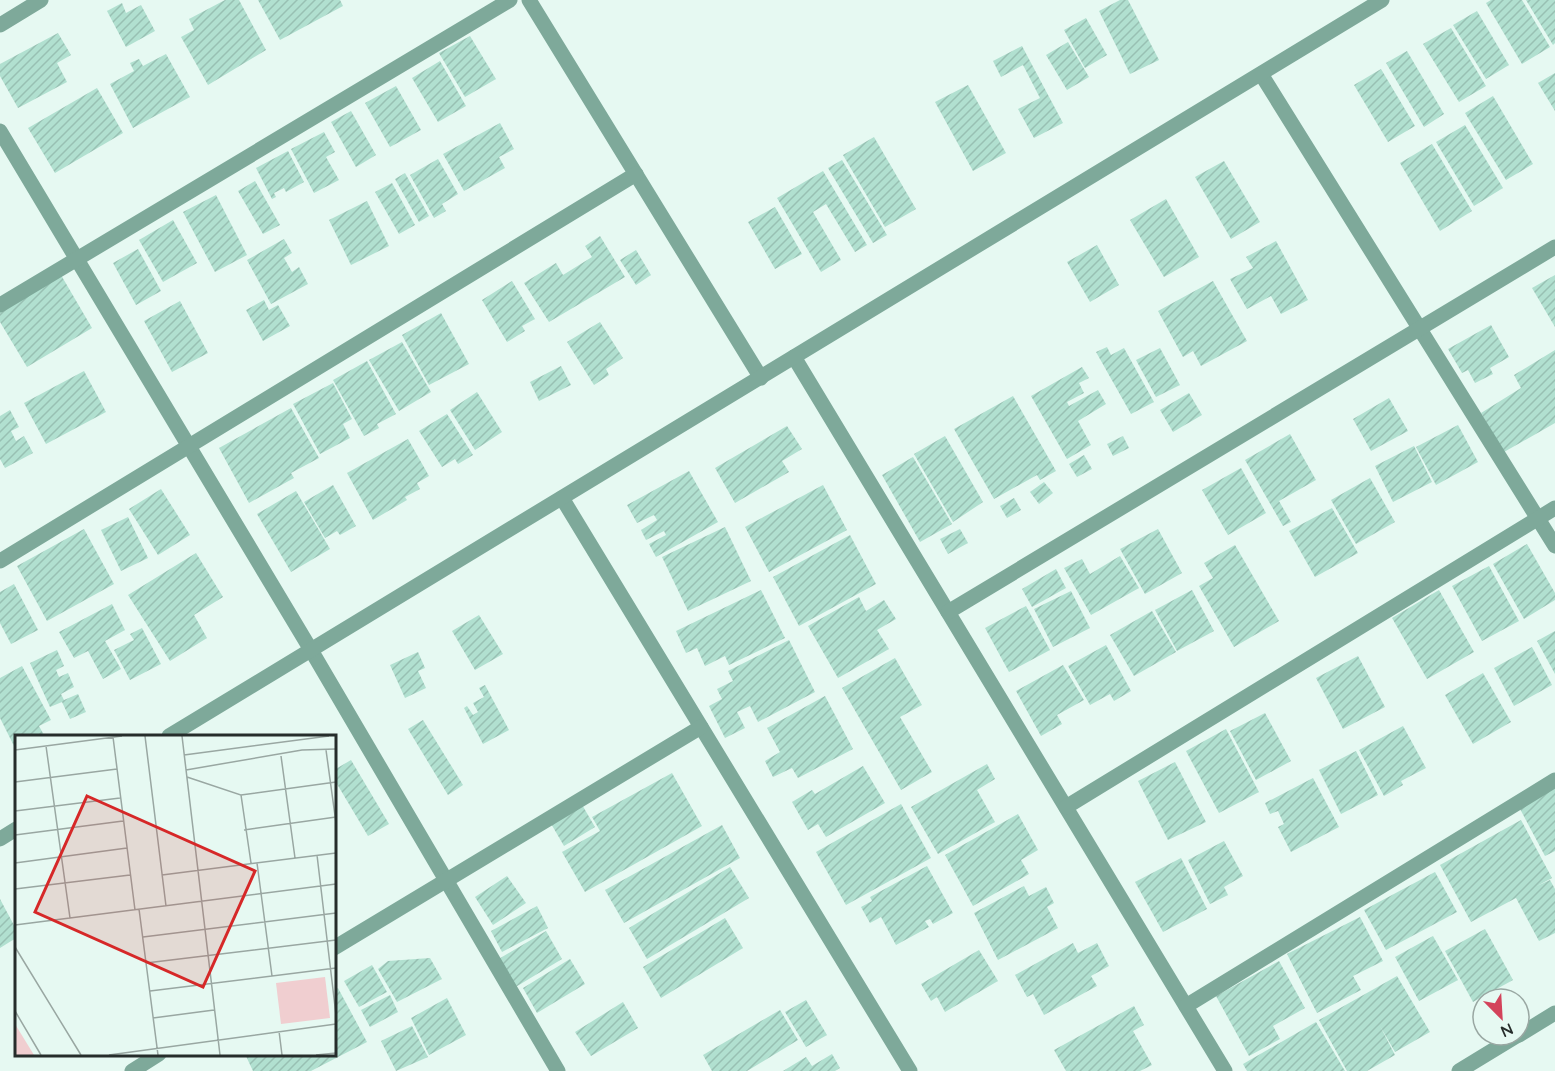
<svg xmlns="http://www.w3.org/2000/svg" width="1555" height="1071" viewBox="0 0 1555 1071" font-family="Quicksand,sans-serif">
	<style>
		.building { fill: url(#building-hatch) }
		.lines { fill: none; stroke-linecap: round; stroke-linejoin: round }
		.minor { stroke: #7ea99a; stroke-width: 15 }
		.inset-road { fill: none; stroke: #99a7a2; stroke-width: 1.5 }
		.view { fill: #d62828; fill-opacity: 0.15; stroke: #d62828; stroke-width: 3 }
		.inset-edge { fill: none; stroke: #262d2b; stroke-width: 3 }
	</style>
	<defs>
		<pattern id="building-hatch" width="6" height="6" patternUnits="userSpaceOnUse" patternTransform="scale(1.5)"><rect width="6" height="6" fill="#b1e0d0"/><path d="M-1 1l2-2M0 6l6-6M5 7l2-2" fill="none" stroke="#98c0b3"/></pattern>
	</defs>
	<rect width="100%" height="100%" fill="#e6f9f2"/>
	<g class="building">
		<path d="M225,0h14l27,50 -58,35 -27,-48 13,-7 -5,-11z"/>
		<path d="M258,0h82l3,6 -63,34z"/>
		<path d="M1120,0h8l31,60 -29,14 -31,-63z"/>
		<path d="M1491,0h31l28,47 -28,17 -36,-61z"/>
		<path d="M1526,0h29v43l-2,2z"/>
		<path d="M122,3l4,10 15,-8 14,26 -29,16 -19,-36z"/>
		<path d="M1477,11l32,54 -23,14 -33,-54z"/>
		<path d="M1086,18l21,37 -22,13 -21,-38z"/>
		<path d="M1451,28l35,58 -27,16 -36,-58z"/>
		<path d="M58,33l13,22 -14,8 10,19 -49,26 -18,-32v-12z"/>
		<path d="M470,36l26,43 -31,18 -26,-44z"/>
		<path d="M1068,42l21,35 -22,13 -21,-35z"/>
		<path d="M1022,46l41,77 -29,15 -16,-29 22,-11 -17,-33 -22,12 -8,-16z"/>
		<path d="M1407,51l37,63 -20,13 -38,-64z"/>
		<path d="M166,54l24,43 -57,31 -23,-44 24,-13 -4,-8 9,-4 4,7z"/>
		<path d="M440,61l26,45 -28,16 -26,-44z"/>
		<path d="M1381,69l34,57 -27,16 -34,-57z"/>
		<path d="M1555,73v38l-17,-28z"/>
		<path d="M968,85l38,68 -33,18 -38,-69z"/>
		<path d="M396,86l25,44 -31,17 -25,-44z"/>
		<path d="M97,88l26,45 -68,40 -27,-45z"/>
		<path d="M1493,96l40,68 -27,16 -41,-67z"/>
		<path d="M351,111l25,44 -20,12 -25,-45z"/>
		<path d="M500,123l14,26 -15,8 6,11 -41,23 -21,-37z"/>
		<path d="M1465,125l38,63 -29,18 -38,-64z"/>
		<path d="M324,132l11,20 -9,5 13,23 -25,13 -23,-44z"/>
		<path d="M874,137l42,72 -31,18 -42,-72z"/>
		<path d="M1432,144l40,67 -32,20 -40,-68z"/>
		<path d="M288,151l16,31 -18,10 -2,-4 -10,5 2,4 -4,2 -16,-31z"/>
		<path d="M438,159l20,35 -16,10 4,7 -12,7 -24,-43z"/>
		<path d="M842,160l45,75 -14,8 -45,-75z"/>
		<path d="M1224,161l36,61 -29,17 -36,-62z"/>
		<path d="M823,171l44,74 -12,7 -29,-48 -13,8 28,48 -20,12 -44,-74z"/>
		<path d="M405,173l24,43 -10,6 -24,-43z"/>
		<path d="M255,181l25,44 -17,9 -25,-43z"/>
		<path d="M392,183l23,42 -16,9 -24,-42z"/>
		<path d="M216,195l31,60 -32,17 -32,-60z"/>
		<path d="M1166,199l33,58 -35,20 -34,-57z"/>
		<path d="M367,201l22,45 -38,19 -22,-45z"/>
		<path d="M775,207l27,47 -27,15 -27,-47z"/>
		<path d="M173,220l24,43 -34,19 -24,-42z"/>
		<path d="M600,236l25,41 -76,45 -25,-39 32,-20 7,12 29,-18 -7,-11z"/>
		<path d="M284,239l8,14 -8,5 8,14 7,-5 9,17 -37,20 -24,-44z"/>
		<path d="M1276,241l32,59 -27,14 -10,-18 -24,13 -17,-30 23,-11 -7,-11z"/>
		<path d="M1097,245l22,40 -29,17 -23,-40z"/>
		<path d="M138,249l23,42 -25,14 -23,-42z"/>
		<path d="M636,250l15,25 -15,10 -16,-25z"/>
		<path d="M61,275l31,53 -65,39 -27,-45v-10z"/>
		<path d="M1555,275v52l-23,-39z"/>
		<path d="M512,281l23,38 -13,7 3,5 -18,11 -25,-42z"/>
		<path d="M1213,281l34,60 -46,25 -8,-15 -10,6 -25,-46z"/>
		<path d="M264,300l5,10 9,-5 12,21 -27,15 -17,-31z"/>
		<path d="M180,301l28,52 -36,19 -28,-51z"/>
		<path d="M441,313l28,51 -40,21 -27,-50z"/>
		<path d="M600,322l23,36 -17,11 3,6 -15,10 -27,-43z"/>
		<path d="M1491,325l18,32 -19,11 3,6 -18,9 -7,-13 -6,3 -14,-24z"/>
		<path d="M402,342l29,50 -32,19 -30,-51z"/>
		<path d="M1107,347l4,8 13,-7 30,54 -23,12 -35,-62z"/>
		<path d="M1160,348l20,37 -24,12 -20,-37z"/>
		<path d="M1555,350v73l-51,29 -23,-39 40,-25 -7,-13z"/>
		<path d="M367,361l29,53 -19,10 2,4 -15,8 -31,-56z"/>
		<path d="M561,366l10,19 -32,16 -9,-19z"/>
		<path d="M1082,367l7,11 -10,5 5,10 -17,9 2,4 29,-16 8,14 -28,17 13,24 -24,14 -36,-63z"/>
		<path d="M84,371l22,41 -60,32 -22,-41z"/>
		<path d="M333,383l19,36 -9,5 7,14 -30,16 -27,-50z"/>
		<path d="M477,392l25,40 -27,18 -25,-40z"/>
		<path d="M1189,393l13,22 -29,17 -13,-22z"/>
		<path d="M1013,396l43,75 -16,9 -3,-5 -43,24 -40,-70z"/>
		<path d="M1389,398l19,33 -37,20 -18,-32z"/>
		<path d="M291,408l28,50 -28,15 3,5 -45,25 -30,-55z"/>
		<path d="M10,410l9,17 -8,4 5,10 8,-5 9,17 -28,15 -5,-9v-43z"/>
		<path d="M447,414l26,41 -15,9 -3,-5 -13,8 -23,-36z"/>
		<path d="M1458,425l20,37 -42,23 -20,-38z"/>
		<path d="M787,426l15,23 -20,12 7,11 -54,31 -20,-35z"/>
		<path d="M1290,434l26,46 -37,21 12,21 -8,4 -38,-66z"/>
		<path d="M945,436l38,66 -30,20 -39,-68z"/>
		<path d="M1123,436l6,12 -16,8 -6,-12z"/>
		<path d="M408,439l21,37 -12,7 3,6 -15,8 2,3 -34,20 -26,-47z"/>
		<path d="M1414,446l18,36 -39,20 -18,-36z"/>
		<path d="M1084,455l8,14 -15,8 -8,-13z"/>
		<path d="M913,457l39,67 -32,18 -38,-67z"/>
		<path d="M1241,468l25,45 -38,22 -26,-45z"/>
		<path d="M689,471l29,51 -62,35 -7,-13 17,-9 -2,-4 -18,9 -5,-10 16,-10 -3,-5 -17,8 -10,-18z"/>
		<path d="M1370,478l25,44 -39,22 -25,-44z"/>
		<path d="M1044,482l9,11 -14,11 -9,-12z"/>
		<path d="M333,485l23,41 -16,9 -3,-4 -12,7 -21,-36z"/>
		<path d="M823,485l24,45 -78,42 -24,-45z"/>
		<path d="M161,489l29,46 -32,20 -29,-46z"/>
		<path d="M296,491l34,58 -39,23 -34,-58z"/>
		<path d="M1014,498l7,12 -14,8 -7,-12z"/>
		<path d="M1332,508l26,45 -43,24 -26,-46z"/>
		<path d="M128,517l20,41 -27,13 -20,-41z"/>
		<path d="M725,527l26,54 -63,30 -26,-54z"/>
		<path d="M84,529l30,55 -67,37 -30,-55z"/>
		<path d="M960,529l8,14 -20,11 -8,-15z"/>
		<path d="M1158,529l24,44 -37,21 -25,-45z"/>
		<path d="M850,535l26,49 -77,42 -26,-49z"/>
		<path d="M1527,544l28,49v7l-31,19 -31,-55z"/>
		<path d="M1235,545l44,76 -45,26 -35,-61 14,-8 -9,-15z"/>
		<path d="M196,553l27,44 -29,18 13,23 -37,23 -42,-66z"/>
		<path d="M1120,556l19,32 -48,27 -27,-47 18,-9 8,15z"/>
		<path d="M1489,566l30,55 -37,20 -30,-55z"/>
		<path d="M1056,569l10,19 -34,19 -10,-18z"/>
		<path d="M14,584l24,46 -27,14 -11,-21v-31z"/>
		<path d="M761,590l24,48 -56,27 -4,-9 -20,10 -8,-18 -11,5 -10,-22z"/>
		<path d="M1192,590l22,41 -37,20 -22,-41z"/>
		<path d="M1439,590l35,62 -47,27 -35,-61z"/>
		<path d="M1071,591l19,37 -37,19 -19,-38z"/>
		<path d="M859,597l7,14 18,-11 12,19 -19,11 12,19 -51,29 -30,-52z"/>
		<path d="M112,604l13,26 -20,11 16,28 -18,10 -15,-28 -14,7 -15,-26z"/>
		<path d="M1026,606l24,44 -41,22 -24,-44z"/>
		<path d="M1152,611l24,41 -42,24 -24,-41z"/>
		<path d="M479,615l24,39 -28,16 -23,-39z"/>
		<path d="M142,628l19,36 -31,16 -16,-30 20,-10 -4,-6z"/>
		<path d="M1555,631v43l-18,-33z"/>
		<path d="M789,640l26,52 -57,30 -8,-16 -13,6 8,16 -20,10 -16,-32 13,-7 -5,-10 16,-8 -5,-10z"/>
		<path d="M1106,645l25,46 -17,10 -4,-7 -20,11 -22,-39z"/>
		<path d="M1532,647l20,38 -38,21 -20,-38z"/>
		<path d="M57,650l7,16 -8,4 3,7 9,-4 6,14 -13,7 3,6 14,-6 8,18 -16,7 -8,-17 -12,5 -20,-44z"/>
		<path d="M418,652l7,16 -7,3 8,17 -21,10 -15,-33z"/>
		<path d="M1358,656l27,51 -42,22 -27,-51z"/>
		<path d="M895,658l27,47 -22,12 32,55 -31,18 -59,-102z"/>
		<path d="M1063,665l21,35 -27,15 5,9 -21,12 -25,-45z"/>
		<path d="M22,666l29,54 -12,6 5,9 -3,1h-25v14l-16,-32v-40z"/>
		<path d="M1483,673l28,49 -38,22 -28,-49z"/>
		<path d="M485,685l24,45 -26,14 -19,-36 3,-2 6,9 5,-3 -5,-9 11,-6 -5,-9z"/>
		<path d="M825,696l28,53 -55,29 -6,-10 -19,9 -8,-16 15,-9 -13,-24z"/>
		<path d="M1265,713l26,48 -35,19 -26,-49z"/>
		<path d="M423,720l40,65 -15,10 -40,-66z"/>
		<path d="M1403,726l23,42 -25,13 2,4 -19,11 -25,-46z"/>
		<path d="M1226,729l33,63 -40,21 -33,-62z"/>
		<path d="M1356,751l22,44 -37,19 -22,-44z"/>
		<path d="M351,760l38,64 -21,12 -34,-57v-9z"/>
		<path d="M1175,762l31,60 -38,18 -30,-59z"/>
		<path d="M987,764l8,15 -18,11 18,32 -57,32 -27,-47z"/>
		<path d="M863,766l22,37 -59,34 -8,-13 -10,6 -16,-28 20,-12 3,4z"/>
		<path d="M672,773l30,53 -117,66 -23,-40 38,-21 -8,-14z"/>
		<path d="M1313,778l26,49 -48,25 -13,-25 6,-3 -6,-13 -8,3 -5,-11z"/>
		<path d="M1555,788v63l-10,5 -26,-49z"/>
		<path d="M581,803l14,24 -31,19 -14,-24z"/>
		<path d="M901,804l30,54 -85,47 -30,-53z"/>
		<path d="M1018,814l20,36 -17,10 8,14 -56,32 -28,-51z"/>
		<path d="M1521,820l31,58 -15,8 13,-6 5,9v44l-16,8 -23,-43 -45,24 -31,-57z"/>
		<path d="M722,825l18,33 -116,65 -19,-33z"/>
		<path d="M1224,841l19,35 -19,11 4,8 -18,9 -22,-44z"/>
		<path d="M1181,858l26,51 -44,23 -28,-50z"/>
		<path d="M927,866l26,47 -20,11 -3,-5 -5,2 4,6 -33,18 -15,-28 -11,6 -9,-16 11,-6 -2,-4z"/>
		<path d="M730,867l19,31 -102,61 -18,-31z"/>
		<path d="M1435,872l22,40 -71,38 -22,-40z"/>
		<path d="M507,876l19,27 -33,22 -18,-28z"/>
		<path d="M1024,886l5,10 17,-9 8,16 -7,4 11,21 -60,32 -24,-47z"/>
		<path d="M0,899l16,30v9l-16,10z"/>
		<path d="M537,906l11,22 -46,24 -11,-21z"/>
		<path d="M1360,917l23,44 -30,15 8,14 -44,23 -30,-59z"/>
		<path d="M725,918l18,30 -82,50 -18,-31z"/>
		<path d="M1485,929l28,51 -40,22 -28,-51z"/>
		<path d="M546,931l16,28 -48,29 -17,-28z"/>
		<path d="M1433,936l25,44 -39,21 -24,-44z"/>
		<path d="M1073,943l5,10 19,-10 12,23 -18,10 6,10 -53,29 -11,-21 -6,3 -12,-22z"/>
		<path d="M979,950l19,31 -53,31 -8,-15 -6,4 -10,-17z"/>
		<path d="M430,958l12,21 -45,23 -19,-33 10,-8z"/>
		<path d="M570,959l15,25 -48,29 -14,-25z"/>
		<path d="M1279,961l26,47 -32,18 7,13 -31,17 -33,-60z"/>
		<path d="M372,965l15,27 -28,15 -15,-26z"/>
		<path d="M1397,976l33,56 -35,20 -15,-26 15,29 -28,16h-20l-28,-51z"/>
		<path d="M338,988l29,54 -56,29h-58l-8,-17h89v-64z"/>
		<path d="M390,995l8,17 -28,15 -9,-17z"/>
		<path d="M447,998l19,37 -37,20 -18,-37z"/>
		<path d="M806,1000l21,35 -21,12 -21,-35z"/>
		<path d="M623,1002l15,26 -47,28 -16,-24z"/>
		<path d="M1134,1006l10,19 -11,6 19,34 -12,6h-74l-12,-21z"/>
		<path d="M780,1010l18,30 -51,31h-35l-9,-16z"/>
		<path d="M1316,1022l29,49h-98l-4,-7z"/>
		<path d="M412,1026l16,31 -32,14 -15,-30z"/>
		<path d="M832,1054l8,14 -5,3h-52l23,-14 6,9z"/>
	</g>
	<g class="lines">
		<g class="minor">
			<path d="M529,0l232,378"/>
			<path d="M0,25l41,-25"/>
			<path d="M1261,74l294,472"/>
			<path d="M0,131l311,519 247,421"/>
			<path d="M0,305l510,-305"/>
			<path d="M794,357l431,714"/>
			<path d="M562,498l348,573"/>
			<path d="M0,561l636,-387"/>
			<path d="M948,612l607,-365"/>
			<path d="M169,736l1213,-736"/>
			<path d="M1066,807l489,-299"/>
			<path d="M0,839l16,-10"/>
			<path d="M334,948l367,-221"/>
			<path d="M1186,1006l369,-226"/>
			<path d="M1519,1035l36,-22"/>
			<path d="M132,1071l27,-17"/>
			<path d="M1459,1071l59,-36"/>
		</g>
	</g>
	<g transform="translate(15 735)">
		<rect width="321" height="321" fill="#e6f9f2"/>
		<path d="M0,289l19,31h-19z" fill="#f0ced0"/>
		<path d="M310,242l5,41 -49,6 -5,-41z" fill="#f0ced0"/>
		<path class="inset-road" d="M130,1l21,170M167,1l38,319M98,2l22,173M31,11l24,172M0,15l107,-14M311,15l10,73M169,20l145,-19M266,21l14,102M171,35l116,-20 34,-1M172,42l54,18 10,68M0,47l102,-13M226,60l95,-13M0,76l105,-13M229,95l92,-13M0,100l108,-14M302,120l19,160M0,128l112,-15M242,128l15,113M147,140l174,-22M0,154l115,-14M124,174l19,146M0,190l321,-41M128,202l193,-24M0,212l66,108M131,228l190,-23M135,256l186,-23M0,276l26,44M138,283l61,-8M264,296l3,24M94,320l227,-31M301,320l20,-2"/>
		<path class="view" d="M72,61l168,75 -52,116 -168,-75z"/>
		<rect width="321" height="321" class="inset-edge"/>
	</g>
	<g transform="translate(1501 1017) rotate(156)"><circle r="28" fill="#e6f9f2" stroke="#99a7a2" stroke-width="1.5"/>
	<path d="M0-4.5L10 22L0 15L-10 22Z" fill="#d3435b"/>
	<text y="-9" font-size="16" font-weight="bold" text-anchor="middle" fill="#262d2b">N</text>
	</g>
</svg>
